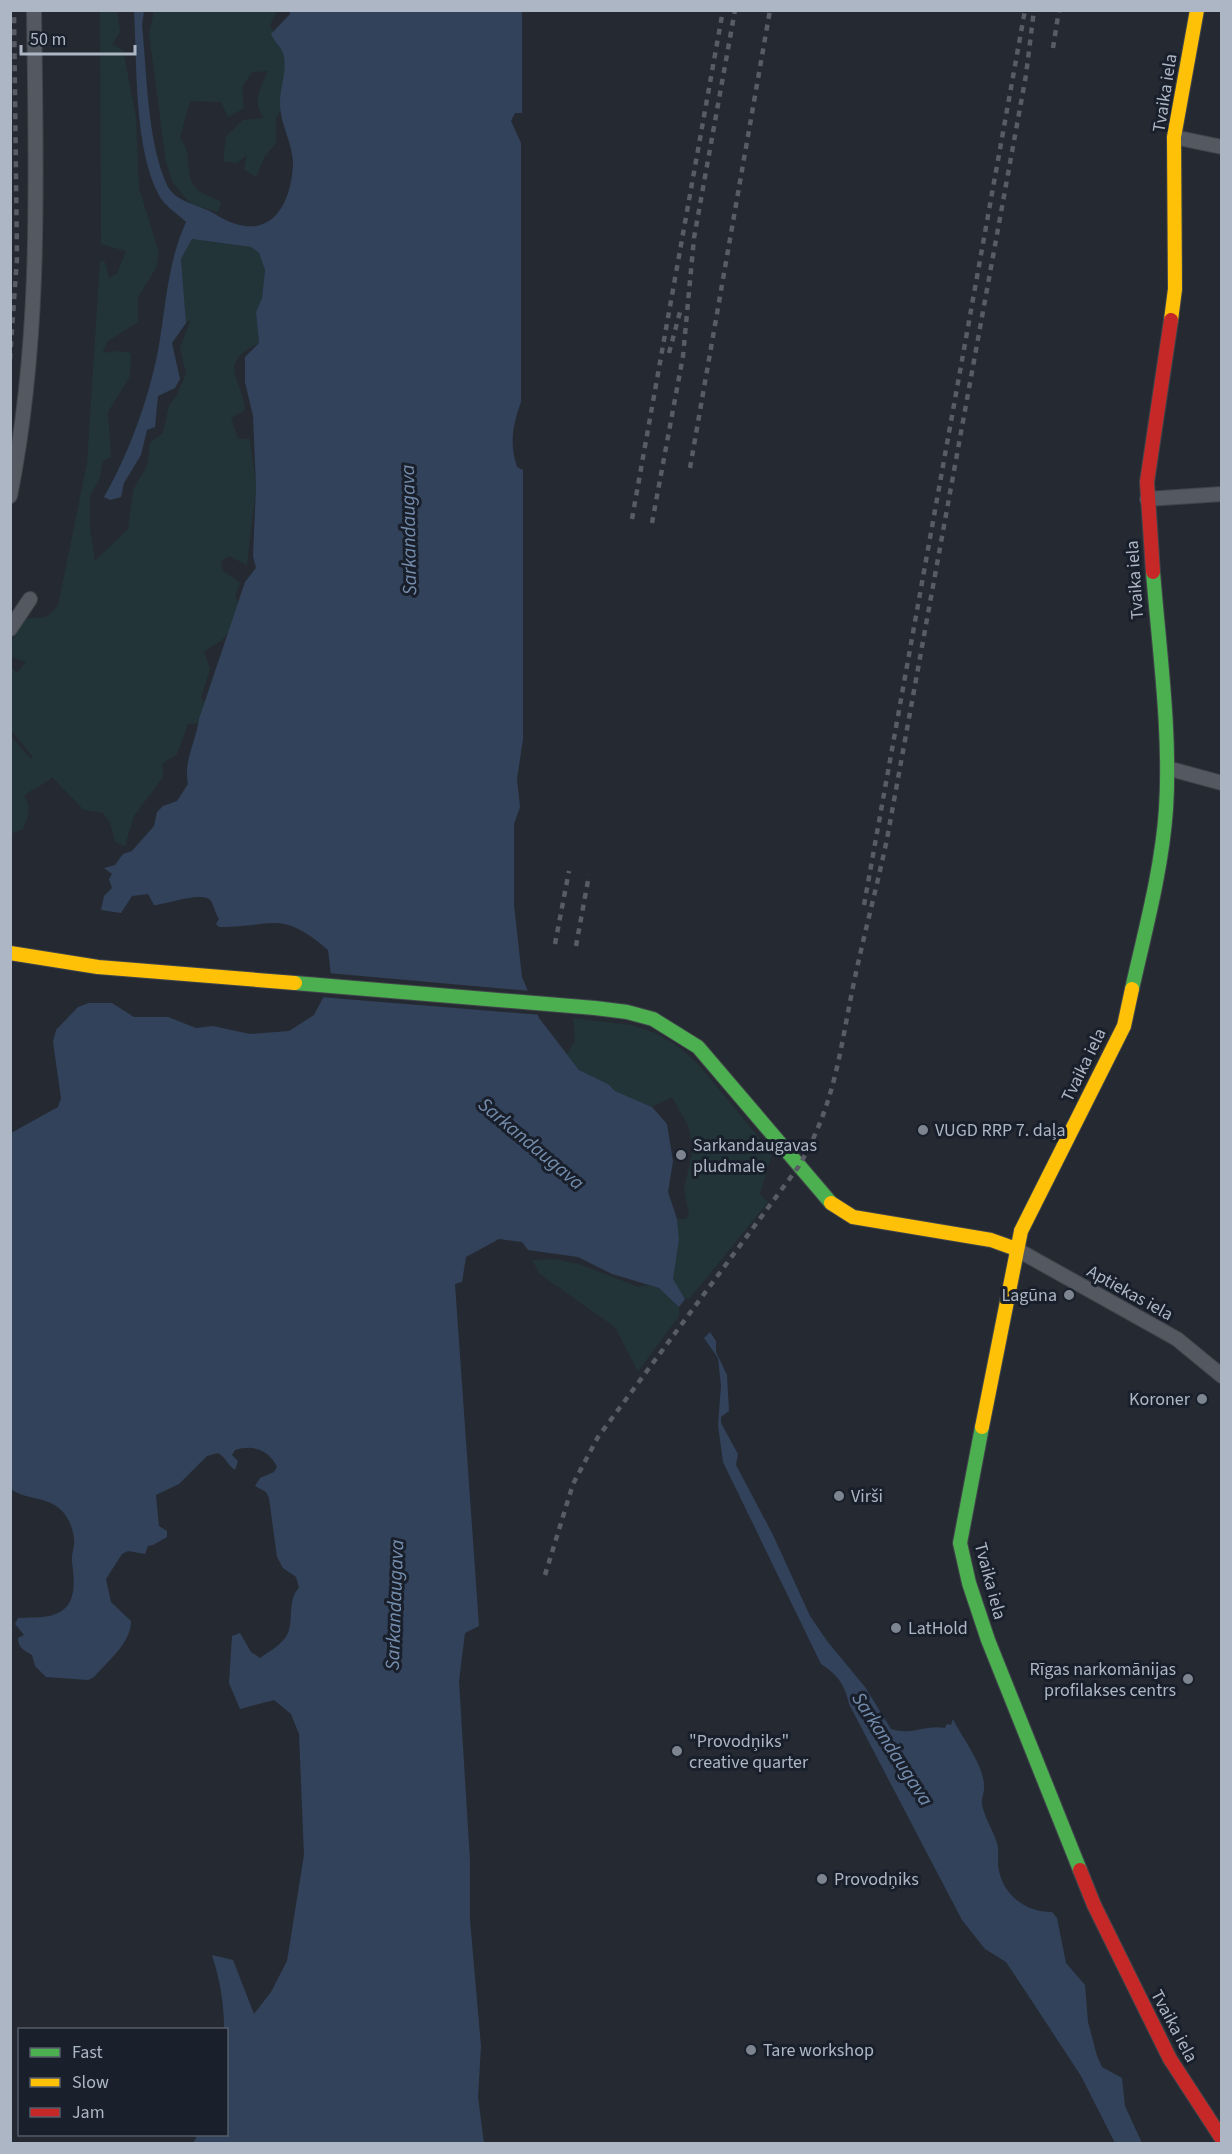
<svg xmlns="http://www.w3.org/2000/svg" width="1232" height="2154" viewBox="0 0 1232 2154" font-family="'Source Sans 3',sans-serif">
	<style>
		.green { fill: #223437 }
		.water { fill: #32425b }
		.pier { fill: #252a32 }
		.lines { fill: none; stroke-linecap: round; stroke-linejoin: round }
		.street-casing { stroke: #41454b; stroke-width: 16 }
		.fast-casing { stroke: #41454b; stroke-width: 16 }
		.slow-casing { stroke: #41454b; stroke-width: 16 }
		.jam-casing { stroke: #41454b; stroke-width: 16 }
		.street { stroke: #545860; stroke-width: 14 }
		.fast { stroke: #4caf50; stroke-width: 14 }
		.slow { stroke: #ffc107; stroke-width: 14 }
		.jam { stroke: #c62828; stroke-width: 14 }
		.rail { stroke: #585c64; stroke-width: 4.5; stroke-dasharray: 6 6; stroke-linecap: butt }
		.poi-dot { fill: #7d8591; stroke: #19202c; stroke-width: 2 }
		.labels { text-anchor: middle; dominant-baseline: central; stroke-width: 6; stroke-linejoin: round; paint-order: stroke }
		.street-label { font-size: 18px; fill: #adb6c4; stroke: #19202c }
		.poi-label { font-size: 18px; fill: #adb6c4; stroke: #19202c; text-anchor: start }
		.water-label { font-size: 20px; font-style: italic; fill: #758dad; stroke: #19202c }
	</style>
	<rect width="100%" height="100%" fill="#252a32"/>
	<g class="green">
		<path d="M100,11h17l3,21 -8,12 11,6 13,67 3,71 20,65 -3,15 -18,29v25l-30,19 -6,12 15,-2 14,2 -1,23 -22,36 3,45 -8,4 -4,19 -9,15v34l5,32 33,-32 5,-39 14,-24 3,-23 13,-10 6,-28 7,-8 10,-23 -6,-26 11,-29 -5,4 -5,-64 11,-20 59,8 8,6 6,17 -3,28 -6,14 3,31c-44,23 -17,32 -14,67l-14,8 7,21h12l6,48 -9,78 -18,-9 -8,5 2,10 17,12 -5,14 11,15 -25,29 -17,10 6,18 -9,29 8,9 -3,16 -18,1 -11,30 -15,10 1,13 -29,39 -9,30 -10,-4 -5,-20 -7,-9 -19,-3 -32,-33c-12,11 -18,10 -28,19 8,12 4,20 -1,33l-12,5v-98l20,23 2,-2 -22,-27v-62l6,5 9,-11 -13,-5 -3,-14 15,-24 21,-2 12,-11 29,-143 13,-202 5,1 4,16 8,-4 9,-23 -25,-7z"/>
		<path d="M154,11h123l-7,14 18,32 2,38 -14,23v25l-11,13 -9,21 -12,-8 3,-14 -10,8 -14,-1 3,-25 17,-17 21,-2c-13,-15 -3,-31 4,-47l-16,1 -10,15 2,21 -16,9 -7,-15 -31,-1 -10,37c15,19 1,37 19,53 6,4 16,7 22,11l-3,10 -27,-8 -18,-21 -7,-21 -17,-128z"/>
		<path d="M573,1018l58,7 24,8 24,14 19,17 74,89 -12,41 8,8 -78,96 -5,1 -12,-20 6,-39 -2,-21h9l3,-5 -5,-25 9,-40 -5,-24 -16,-28 -20,10 -37,-16 -7,-7 -29,-14 -12,-16 8,-13z"/>
		<path d="M555,1259l27,6 56,22c20,-5 30,6 41,20v9l-41,55 -23,-44 -75,-53 -8,-14z"/>
	</g>
	<g class="water">
		<path d="M134,11h10l-2,14c5,49 5,113 24,158 8,20 33,21 49,31 47,30 75,2 78,-49 1,-20 -14,-42 -13,-63 0,-16 8,-32 3,-49 -3,-7 -9,-12 -12,-19l19,-20v-3h232v102h-7l-4,8 10,22v259c-8,22 -12,41 -4,65l6,3v269l-6,40 3,28 -6,17v81l8,72 17,41 40,52 29,14 7,7 37,16 15,17 6,37 -5,31 9,27 2,21 -6,39 12,20 -6,8 -20,-19 -47,-14 -34,-17 -50,-7 -6,-8 -23,-3 -33,18 -4,25 -7,2 24,342 -14,7 -6,48 11,180v59l11,126 -3,51 6,46h-291l5,-8 28,-1v-104l-2,-1c0,-26 -4,-49 -12,-74l21,5 21,54 17,-22 16,-31 17,-106 -5,-121 -8,-20 -17,-14 -34,9 -11,-26 3,-47 8,-3 11,19 9,6c10,-7 23,-14 28,-25 6,-15 -1,-33 11,-45l-3,-11 -13,-9 -6,-11 -8,-59 -3,-6 -11,-6 5,-8 14,-6 3,-5c-8,-17 -24,-23 -42,-17l-3,5 6,6 -3,9c-8,-5 -9,-13 -17,-17l-11,3 -28,28 -23,11 3,31 8,5v6l-14,8 -5,1 -3,8 -17,-3 -6,3 -16,25 5,23 20,19c0,22 -23,40 -37,56l-6,3 -42,-3 -11,-11 -3,-11c-8,-5 -14,-7 -14,-17l6,-3 -9,-11 3,-6c15,-1 33,1 45,-8 14,-10 11,-34 9,-48 -1,-7 2,-12 2,-18 1,-11 -5,-27 -13,-34 -14,-14 -36,-10 -50,-21v-356l47,-26 3,-9 -8,-56 3,-12 22,-23 11,-4h23l22,14h34l28,11 17,-2 37,8 39,-3 25,-16 9,-17 8,-23 -3,-25c-48,-41 -54,-23 -109,-23l-3,-3 3,-5c-4,-6 -5,-13 -8,-18 -6,-11 -47,4 -57,4l-6,-11 -16,2 -11,17 -20,-3 3,-14 8,-8 -3,-9 3,-5 -8,-6 11,-3 8,-11 9,-3 22,-25 3,-14 6,-6 14,-5 11,-17c-5,-23 8,-42 11,-65l46,-137 11,-14 -3,-12 3,-69 -3,-71 -8,-34v-25l14,-14 -3,-31 6,-14 3,-28 -6,-17 -8,-6 -59,-8 -11,20 5,64 -14,20 8,36 -5,9 -17,8 -3,31 -8,3 -6,25 -17,28 -3,14 -11,3 -6,-3c25,-44 44,-96 54,-146 8,-44 9,-87 28,-129 -8,-8 -21,-16 -26,-25 -26,-45 -23,-134 -26,-186z"/>
		<path d="M710,1332l6,9v11l11,23 2,36 -8,6v6l17,31 -2,11 37,70 37,81 17,25 38,46 26,42c21,7 34,-5 54,-1l2,-4 4,1 2,-6c9,19 31,46 31,67 1,6 -3,11 -2,18 2,13 11,26 15,39 2,8 1,15 1,23 4,28 26,46 54,46l5,6 9,45 19,22 3,37 9,34 5,11 20,11 3,28 17,37h-27l-34,-67 -55,-84 -20,-30 -21,-13 -23,-29 -113,-216c-4,-19 -11,-29 -28,-40l-98,-202 -5,-37 3,-39 -3,-28 -14,-20z"/>
	</g>
	<path class="pier" d="M328,973l203,18 11,24 -222,-18z"/>
	<g class="lines">
		<g class="street-casing">
			<g id="street">
				<path d="M1174,137l48,10"/>
				<path d="M10,496c32,-160 26,-323 24,-486"/>
				<path d="M1147,499l75,-5"/>
				<path d="M10,629l20,-30"/>
				<path d="M1167,768l55,15"/>
				<path d="M1016,1249l161,90 45,37"/>
			</g>
		</g>
		<g class="fast-casing">
			<g id="fast">
				<path d="M295,983l300,25 32,4 26,7 45,28 133,156"/>
				<path d="M1132,989c13,-58 30,-120 34,-180 5,-76 -7,-161 -13,-237"/>
				<path d="M982,1427l-22,116 9,40 19,57 92,230"/>
			</g>
		</g>
		<g class="slow-casing">
			<g id="slow">
				<path d="M1171,320l4,-31 -1,-152 23,-127"/>
				<path d="M10,953l88,14 197,16"/>
				<path d="M831,1203l22,14 138,23 25,9"/>
				<path d="M982,1427l39,-196 103,-205 8,-37"/>
			</g>
		</g>
		<g class="jam-casing">
			<g id="jam">
				<path d="M1153,572l-6,-90 24,-162"/>
				<path d="M1080,1870l14,35 76,154 52,80"/>
			</g>
		</g>
		<use href="#street" class="street"/>
		<use href="#fast" class="fast"/>
		<use href="#slow" class="slow"/>
		<use href="#jam" class="jam"/>
		<g class="rail">
			<path d="M1053,48l6,-38"/>
			<path d="M669,353l11,-41"/>
			<path d="M10,359l7,-101 -3,-248"/>
			<path d="M690,468l80,-458"/>
			<path d="M632,519l91,-509"/>
			<path d="M652,523l31,-167 11,-118 41,-228"/>
			<path d="M864,905l161,-895"/>
			<path d="M555,944l14,-73"/>
			<path d="M576,946l13,-71"/>
			<path d="M545,1575l28,-91 25,-47 201,-271c37,-65 40,-112 55,-184 10,-48 23,-95 33,-143l139,-764 8,-65"/>
		</g>
	</g>
	<g class="poi-dot">
		<circle cx="923" cy="1130" r="6"/>
		<circle cx="681" cy="1155" r="6"/>
		<circle cx="1069" cy="1295" r="6"/>
		<circle cx="1202" cy="1399" r="6"/>
		<circle cx="839" cy="1496" r="6"/>
		<circle cx="896" cy="1628" r="6"/>
		<circle cx="1188" cy="1679" r="6"/>
		<circle cx="677" cy="1751" r="6"/>
		<circle cx="822" cy="1879" r="6"/>
		<circle cx="751" cy="2050" r="6"/>
	</g>
	<g class="labels">
		<g class="street-label">
			<text transform="translate(1165 93) rotate(-81)">Tvaika iela</text>
			<text transform="translate(1135 580) rotate(-94)">Tvaika iela</text>
			<text transform="translate(1084 1065) rotate(-64)">Tvaika iela</text>
			<text transform="translate(1130 1293) rotate(29)">Aptiekas iela</text>
			<text transform="translate(990 1581) rotate(75)">Tvaika iela</text>
			<text transform="translate(1174 2026) rotate(62)">Tvaika iela</text>
		</g>
		<g class="poi-label">
			<text x="935" y="1130">VUGD RRP 7. daļa</text>
			<text x="693" y="1145">Sarkandaugavas<tspan x="693" dy="21">pludmale</tspan></text>
			<text x="1057" y="1295" text-anchor="end">Lagūna</text>
			<text x="1190" y="1399" text-anchor="end">Koroner</text>
			<text x="851" y="1496">Virši</text>
			<text x="908" y="1628">LatHold</text>
			<text x="1176" y="1669" text-anchor="end">Rīgas narkomānijas<tspan x="1176" dy="21">profilakses centrs</tspan></text>
			<text x="689" y="1741">"Provodņiks"<tspan x="689" dy="21">creative quarter</tspan></text>
			<text x="834" y="1879">Provodņiks</text>
			<text x="763" y="2050">Tare workshop</text>
		</g>
		<g class="water-label">
			<text transform="translate(409 530) rotate(-91)">Sarkandaugava</text>
			<text transform="translate(531 1144) rotate(40)">Sarkandaugava</text>
			<text transform="translate(395 1605) rotate(-88)">Sarkandaugava</text>
			<text transform="translate(892 1749) rotate(57)">Sarkandaugava</text>
		</g>
	</g>
	<rect width="1232" height="2154" fill="none" stroke="#adb6c4" stroke-width="24"/>
	<rect x="18" y="2028" width="210" height="108" fill="#19202c" stroke="#545c69" stroke-width="1.5"/>
	<rect x="30" y="2048" width="30" height="9" fill="#4caf50" stroke="#545c69" stroke-width="1.5"/>
	<text x="72" y="2058" font-size="18" fill="#adb6c4">Fast</text>
	<rect x="30" y="2078" width="30" height="9" fill="#ffc107" stroke="#545c69" stroke-width="1.5"/>
	<text x="72" y="2088" font-size="18" fill="#adb6c4">Slow</text>
	<rect x="30" y="2108" width="30" height="9" fill="#c62828" stroke="#545c69" stroke-width="1.5"/>
	<text x="72" y="2118" font-size="18" fill="#adb6c4">Jam</text>
	<path d="M21 45v9h114v-9" fill="none" stroke="#adb6c4" stroke-width="3"/>
	<text x="30" y="45" font-size="18" fill="#adb6c4" stroke="#19202c" stroke-width="4.5" paint-order="stroke">50 m</text>
</svg>
